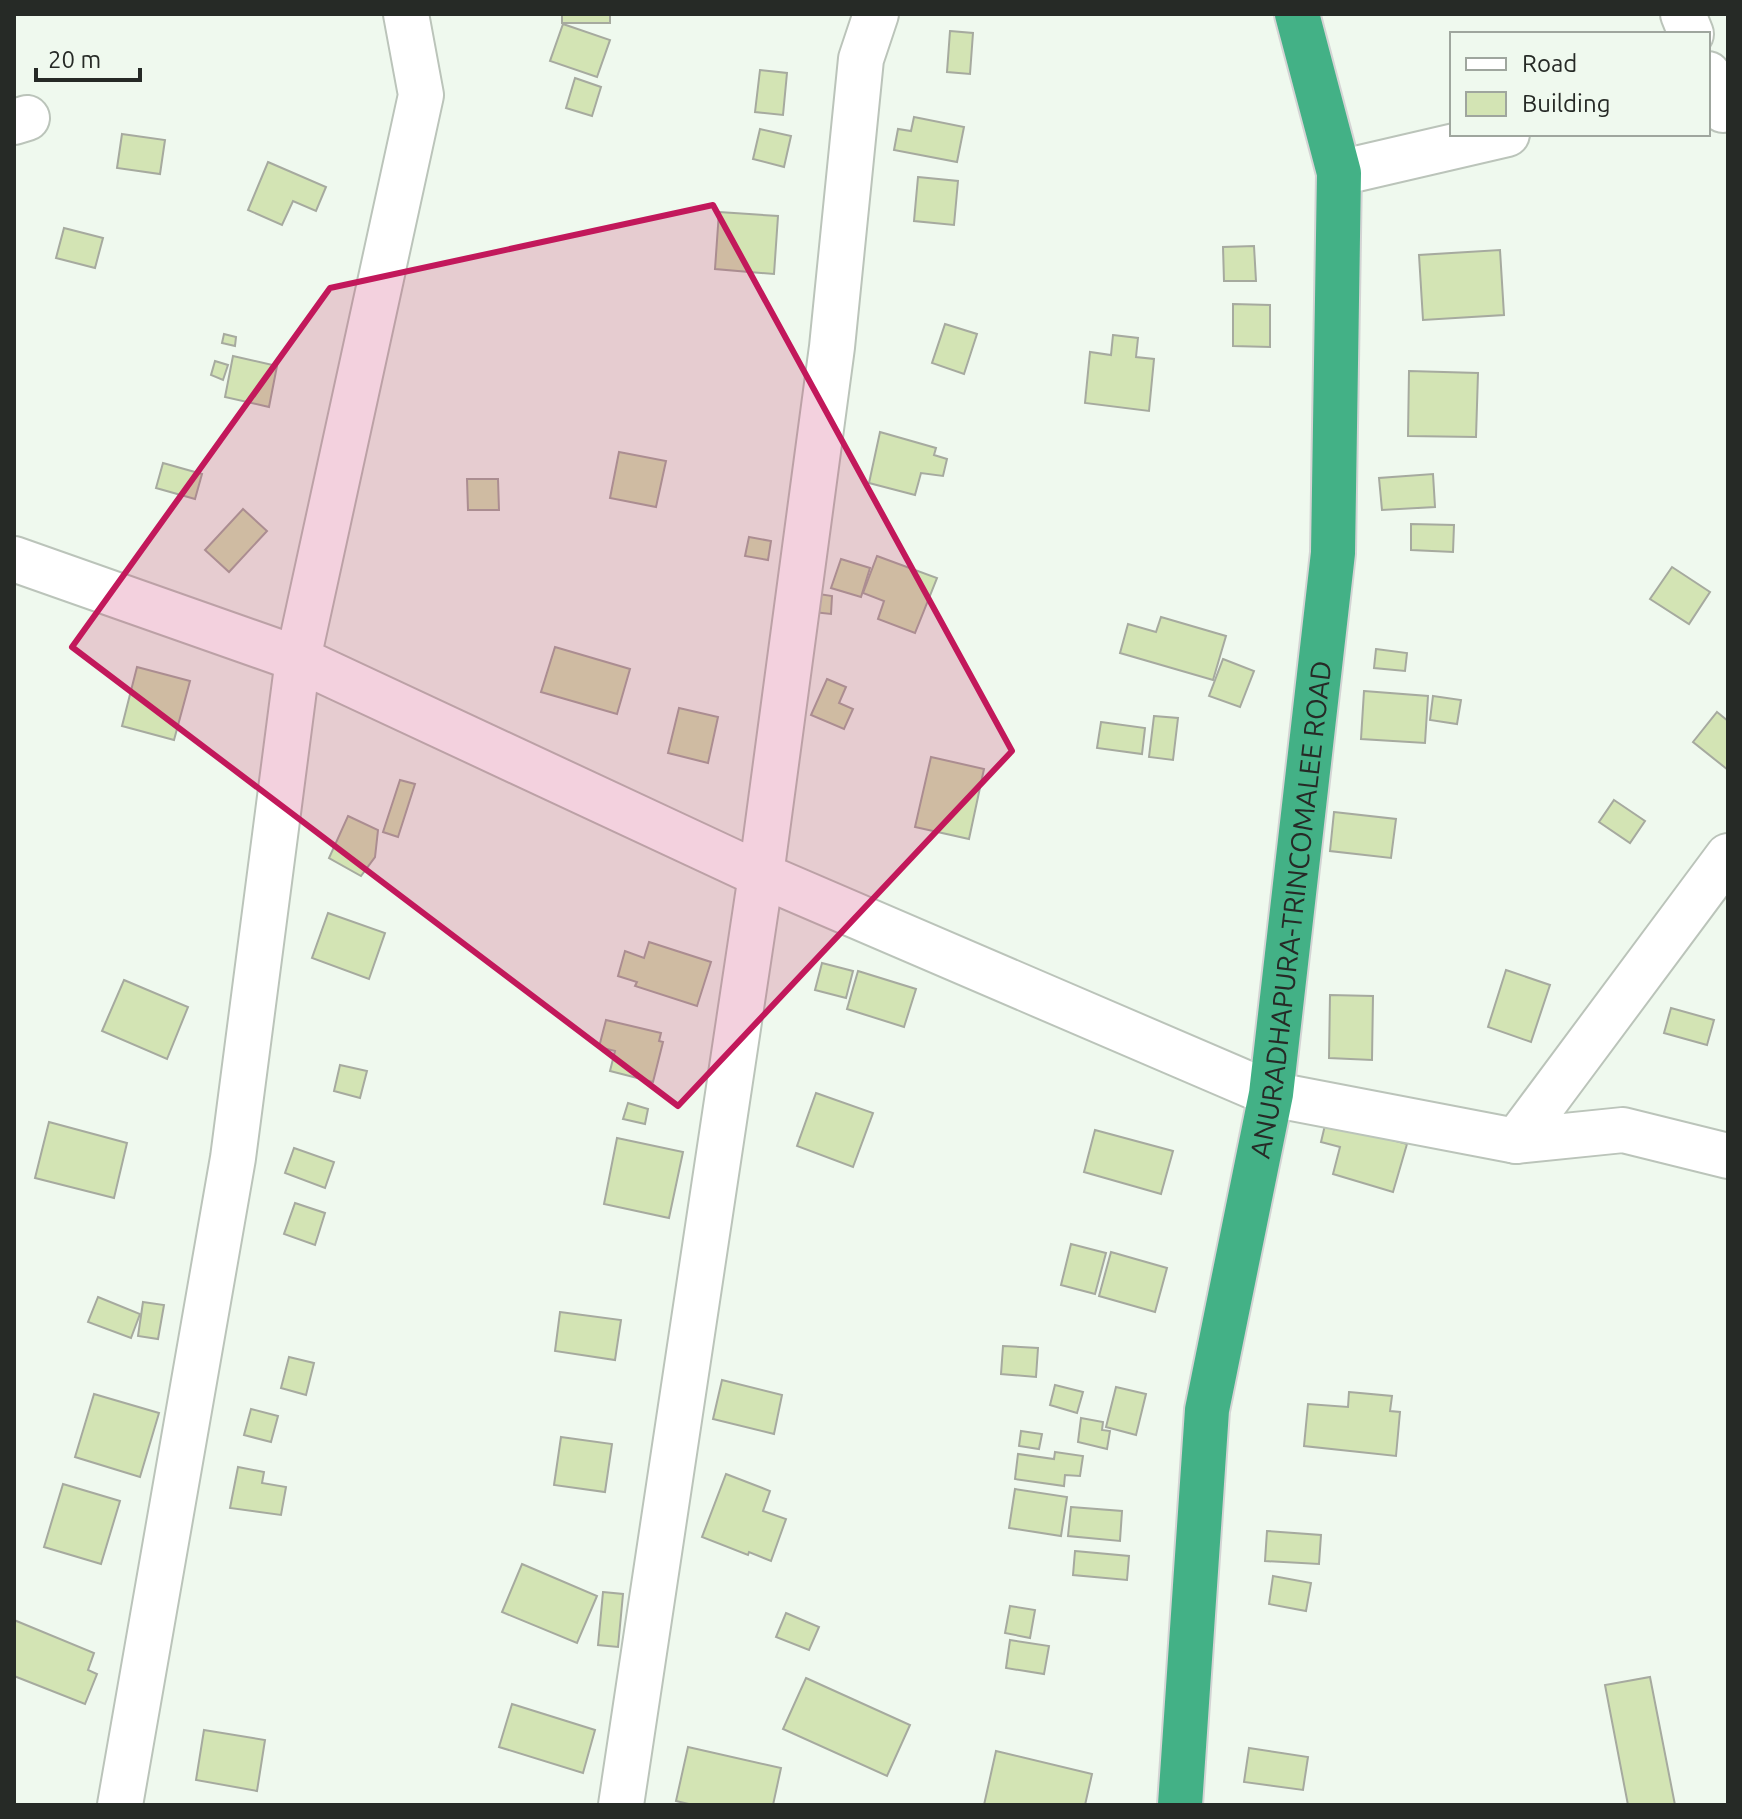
<svg xmlns="http://www.w3.org/2000/svg" width="1742" height="1819" viewBox="0 0 1742 1819" font-family="Ubuntu,sans-serif">
	<style>
		.building { fill: #d3e4b4; stroke: #a6aa9f; stroke-width: 2 }
		.lines { fill: none; stroke-linecap: round; stroke-linejoin: round }
		.minor-casing { stroke: #bbc4ba; stroke-width: 48 }
		.highway-casing { stroke: #d4d4d4; stroke-width: 48 }
		.minor { stroke: #fff; stroke-width: 44 }
		.highway { stroke: #43b186; stroke-width: 44 }
		.marked { fill: #c2185b; fill-opacity: 0.2; stroke: #c2185b; stroke-width: 6; stroke-linejoin: round }
		.labels { text-anchor: middle; dominant-baseline: central; stroke-width: 7; stroke-linejoin: round; paint-order: stroke }
		.street-label { font-size: 28px; fill: #262a26; stroke: #eff9ee }
	</style>
	<rect width="100%" height="100%" fill="#eff9ee"/>
	<g class="building">
		<rect x="562" y="14" width="48" height="9"/>
		<path d="M563,24l47,16 -13,37 -47,-16z"/>
		<path d="M950,31l23,2 -3,41 -23,-2z"/>
		<path d="M760,70l27,3 -4,42 -28,-3z"/>
		<path d="M575,78l26,9 -9,29 -26,-8z"/>
		<path d="M914,117l50,10 -7,35 -63,-12 4,-21 13,2z"/>
		<path d="M760,129l31,7 -7,31 -31,-8z"/>
		<path d="M122,134l43,6 -5,34 -43,-6z"/>
		<path d="M268,162l58,25 -10,24 -23,-10 -11,24 -34,-15z"/>
		<path d="M918,177l40,4 -4,44 -40,-4z"/>
		<path d="M719,212l59,4 -4,58 -59,-5z"/>
		<path d="M64,228l39,10 -8,30 -39,-10z"/>
		<path d="M1254,246l2,35h-32l-1,-34z"/>
		<path d="M1500,250l4,65 -81,5 -4,-65z"/>
		<path d="M1233,304l37,1v42l-37,-1z"/>
		<path d="M945,324l32,10 -13,40 -32,-11z"/>
		<path d="M224,334l12,3 -1,9 -13,-3z"/>
		<path d="M1113,335l25,3 -2,19 18,2 -5,52 -64,-8 5,-51 21,3z"/>
		<path d="M233,356l44,10 -8,41 -44,-10z"/>
		<path d="M215,361l13,4 -5,15 -12,-5z"/>
		<path d="M1409,371l69,2 -2,64 -68,-1z"/>
		<path d="M880,432l56,16 -2,7 13,4 -4,17 -22,-3 -6,22 -46,-12z"/>
		<path d="M619,452l47,9 -10,46 -46,-9z"/>
		<path d="M163,463l39,11 -7,25 -39,-11z"/>
		<path d="M1433,474l2,33 -53,3 -3,-32z"/>
		<path d="M467,479h31l1,31h-31z"/>
		<path d="M243,509l24,22 -38,41 -24,-22z"/>
		<path d="M1411,524l43,1 -1,27 -42,-2z"/>
		<path d="M749,537l22,4 -3,19 -23,-4z"/>
		<path d="M877,556l60,22 -22,55 -37,-14 6,-18 -21,-8z"/>
		<path d="M841,559l29,9 -9,29 -30,-9z"/>
		<path d="M1672,567l38,25 -21,32 -39,-25z"/>
		<path d="M806,592l26,4 -1,18 -27,-3z"/>
		<path d="M1161,617l65,19 -13,44 -93,-27 8,-29 28,8z"/>
		<path d="M555,647l75,22 -13,45 -76,-22z"/>
		<path d="M1376,649l31,4 -2,18 -31,-3z"/>
		<path d="M1223,659l31,12 -14,36 -31,-11z"/>
		<path d="M137,667l53,14 -16,59 -52,-14z"/>
		<path d="M827,679l19,8 -7,16 14,6 -9,20 -33,-14z"/>
		<path d="M1364,691l64,5 -3,47 -64,-4z"/>
		<path d="M1433,696l28,4 -4,24 -27,-4z"/>
		<path d="M679,708l39,9 -10,46 -40,-10z"/>
		<path d="M1717,712l11,9v49l-35,-28z"/>
		<path d="M1154,716l24,2 -5,42 -24,-3z"/>
		<path d="M1101,722l44,6 -3,26 -45,-6z"/>
		<path d="M931,757l53,12 -15,70 -54,-12z"/>
		<path d="M400,780l15,4 -17,53 -15,-5z"/>
		<path d="M1614,800l31,21 -15,22 -31,-21z"/>
		<path d="M1334,812l62,7 -5,39 -61,-7z"/>
		<path d="M348,816l30,14 -3,27 -14,19 -32,-18z"/>
		<path d="M328,913l57,20 -16,46 -57,-21z"/>
		<path d="M649,942l62,20 -14,44 -62,-20 2,-4 -19,-6 7,-25 19,7z"/>
		<path d="M822,963l31,8 -7,27 -31,-8z"/>
		<path d="M1506,970l44,15 -19,57 -43,-15z"/>
		<path d="M858,971l58,18 -12,38 -57,-18z"/>
		<path d="M124,980l64,27 -21,52 -65,-28z"/>
		<path d="M1330,995l43,1 -1,64 -43,-2z"/>
		<path d="M1671,1008l43,12 -7,25 -43,-12z"/>
		<path d="M606,1020l55,13 -2,8 4,1 -10,40 -43,-11 5,-20 -16,-4z"/>
		<path d="M340,1065l27,6 -7,27 -26,-7z"/>
		<path d="M816,1093l57,20 -20,54 -56,-21z"/>
		<path d="M628,1103l20,6 -3,15 -22,-5z"/>
		<path d="M49,1122l78,21 -13,55 -79,-20z"/>
		<path d="M1325,1125l20,2 62,17 -14,48 -60,-18 7,-27 -19,-5z"/>
		<path d="M1095,1130l78,21 -12,43 -77,-22z"/>
		<path d="M617,1138l66,14 -14,66 -65,-14z"/>
		<path d="M294,1148l40,14 -9,26 -40,-15z"/>
		<path d="M295,1203l30,10 -10,32 -31,-11z"/>
		<path d="M1071,1244l35,9 -11,41 -34,-9z"/>
		<path d="M1111,1252l56,16 -12,44 -56,-16z"/>
		<path d="M98,1297l42,17 -9,24 -43,-16z"/>
		<path d="M143,1302l21,3 -6,34 -20,-3z"/>
		<path d="M560,1312l61,8 -6,40 -60,-9z"/>
		<path d="M1003,1346l35,2 -2,29 -35,-3z"/>
		<path d="M289,1357l25,6 -8,32 -25,-7z"/>
		<path d="M722,1380l60,15 -8,39 -61,-15z"/>
		<path d="M1055,1385l28,7 -6,21 -27,-8z"/>
		<path d="M1116,1387l30,7 -10,41 -30,-8z"/>
		<path d="M1349,1392l43,4 -2,15 10,1 -4,44 -92,-10 4,-42 40,3z"/>
		<path d="M94,1394l65,19 -19,64 -65,-20z"/>
		<path d="M251,1409l27,7 -7,26 -27,-7z"/>
		<path d="M1081,1418l22,4 -1,8 8,1 -3,18 -29,-7z"/>
		<path d="M1021,1431l21,3 -3,15 -20,-3z"/>
		<path d="M561,1437l51,7 -7,48 -51,-7z"/>
		<path d="M1055,1452l28,4 -3,20 -15,-1 -1,11 -49,-7 3,-25 36,5z"/>
		<path d="M238,1467l26,5 -2,11 24,4 -5,28 -51,-7z"/>
		<path d="M726,1474l44,17 -7,20 23,8 -15,42 -22,-9 -1,3 -46,-18z"/>
		<path d="M63,1484l57,17 -19,63 -57,-17z"/>
		<path d="M1015,1489l52,8 -6,39 -52,-8z"/>
		<path d="M1071,1507l51,4 -2,30 -52,-5z"/>
		<path d="M1267,1531l54,4 -2,29 -54,-3z"/>
		<path d="M1075,1551l54,5 -2,24 -54,-5z"/>
		<path d="M522,1564l75,32 -20,47 -75,-31z"/>
		<path d="M1273,1576l38,7 -5,28 -37,-7z"/>
		<path d="M603,1592l20,2 -5,53 -20,-2z"/>
		<path d="M1010,1606l25,4 -5,28 -25,-5z"/>
		<path d="M786,1613l33,14 -10,23 -33,-13z"/>
		<path d="M14,1620l80,33 -6,17 9,4 -12,30 -71,-28z"/>
		<path d="M1010,1640l39,6 -5,28 -38,-6z"/>
		<path d="M1650,1677l25,128h-47l-23,-120z"/>
		<path d="M806,1678l104,47 -23,51 -104,-47z"/>
		<path d="M512,1704l83,26 -12,43 -84,-26z"/>
		<path d="M204,1730l61,10 -8,51 -61,-11z"/>
		<path d="M688,1747l93,21 -8,37h-80l-17,-4z"/>
		<path d="M1249,1748l59,9 -5,33 -59,-8z"/>
		<path d="M996,1751l96,23 -7,31h-101z"/>
	</g>
	<g class="lines">
		<g class="minor-casing">
			<g id="minor">
				<path d="M1683,14l8,20"/>
				<path d="M1708,74l15,36"/>
				<path d="M14,122l13,-4"/>
				<path d="M1339,173l168,-39"/>
				<path d="M14,559l284,100 463,216 510,219 245,47 107,-11 105,26"/>
				<path d="M1516,1141l212,-285"/>
				<path d="M120,1805l113,-647 65,-499 123,-564 -15,-81"/>
				<path d="M621,1805l140,-930 71,-528 29,-288 15,-45"/>
			</g>
		</g>
		<g class="highway-casing">
			<g id="highway">
				<path id="s1" d="M1180,1805l27,-395 64,-316 62,-541 6,-380 -42,-159"/>
			</g>
		</g>
		<use href="#minor" class="minor"/>
		<use href="#highway" class="highway"/>
	</g>
	<path class="marked" d="M713,205l299,546 -334,355 -606,-459 258,-359z"/>
	<g class="labels">
		<g class="street-label">
			<text stroke="none"><textPath href="#s1" startOffset="904">ANURADHAPURA-TRINCOMALEE ROAD</textPath></text>
		</g>
	</g>
	<rect width="1742" height="1819" fill="none" stroke="#262a26" stroke-width="32"/>
	<rect x="1450" y="32" width="260" height="104" fill="#eff9ee" stroke="#9fa69e" stroke-width="2"/>
	<rect x="1466" y="58" width="40" height="12" fill="#ffffff" stroke="#9fa69e" stroke-width="2"/>
	<text x="1522" y="72" font-size="24" fill="#262a26">Road</text>
	<rect x="1466" y="92" width="40" height="24" fill="#d3e4b4" stroke="#9fa69e" stroke-width="2"/>
	<text x="1522" y="112" font-size="24" fill="#262a26">Building</text>
	<path d="M36 68v12h104v-12" fill="none" stroke="#262a26" stroke-width="4"/>
	<text x="48" y="68" font-size="24" fill="#262a26" stroke="#eff9ee" stroke-width="6" paint-order="stroke">20 m</text>
</svg>
